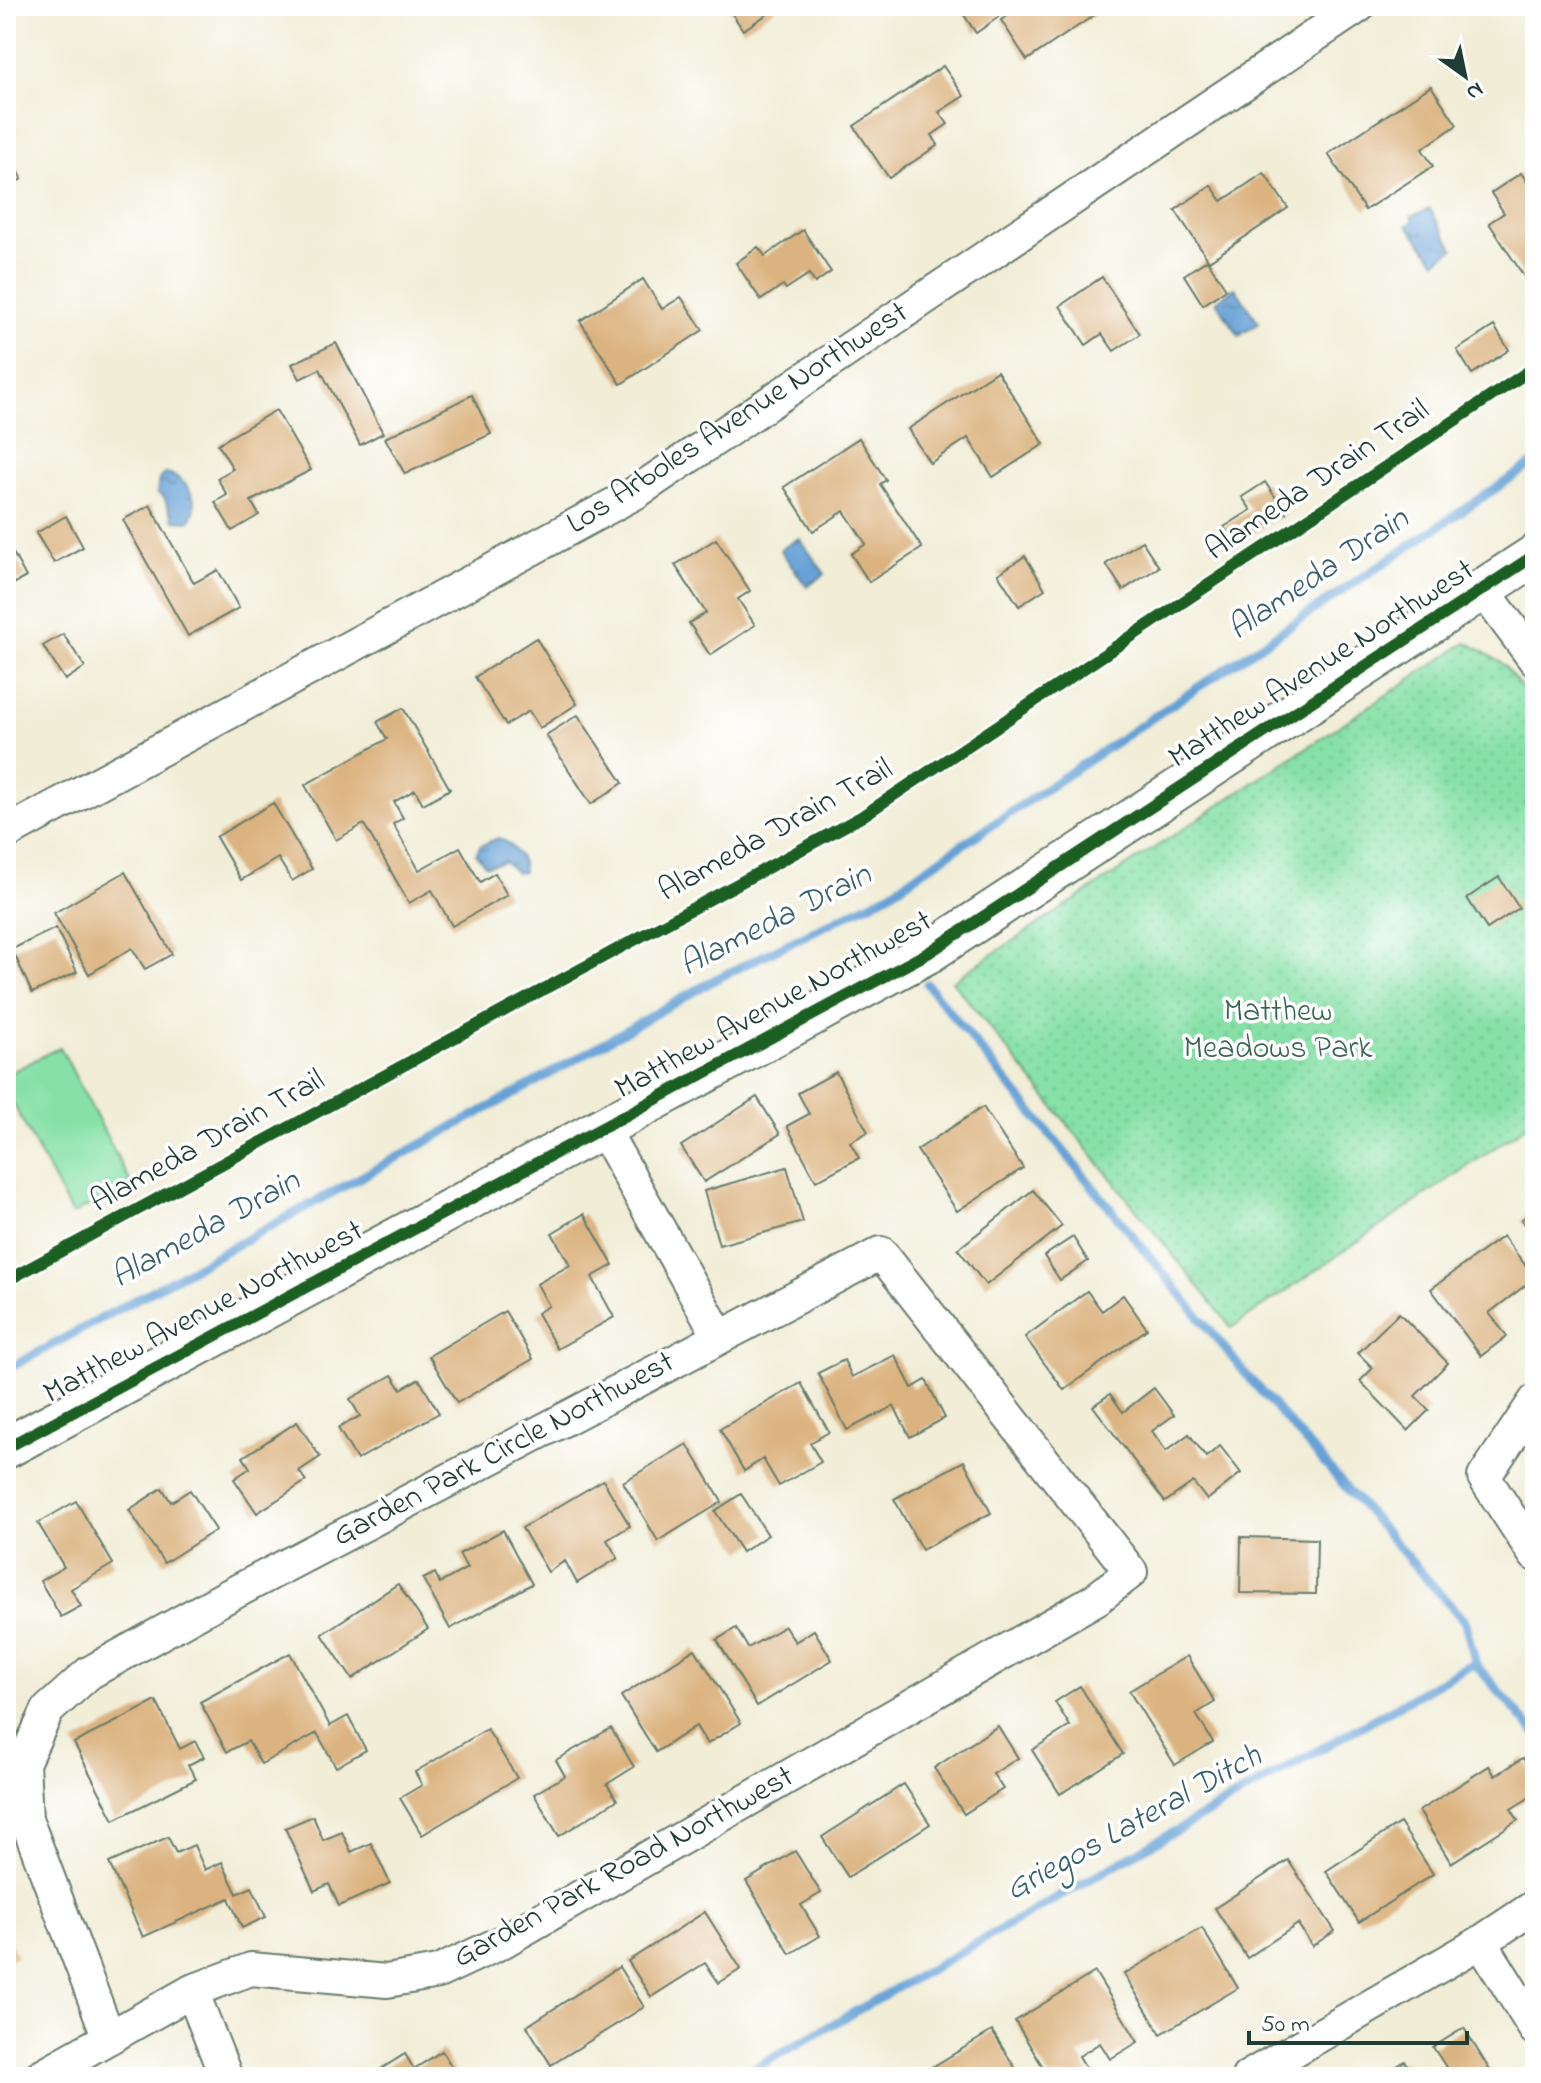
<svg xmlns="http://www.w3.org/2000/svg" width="1541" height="2083" viewBox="0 0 1541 2083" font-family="'Indie Flower',sans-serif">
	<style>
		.park { fill: url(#park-dots); stroke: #538f6e; stroke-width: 2 }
		.pitch { fill: #87e1a7; stroke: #538f6e; stroke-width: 2 }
		.water { fill: url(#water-ripples); stroke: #426f85; stroke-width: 2 }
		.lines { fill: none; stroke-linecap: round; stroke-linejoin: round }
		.stream { stroke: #66a1d6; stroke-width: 9 }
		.building { fill: #dbb380 }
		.minor-casing { stroke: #687b6d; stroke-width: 36 }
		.tertiary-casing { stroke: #687b6d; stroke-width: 44 }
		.minor { stroke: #fff; stroke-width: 32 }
		.tertiary { stroke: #fff; stroke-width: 40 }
		.cycleway-casing { stroke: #fff; stroke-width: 17 }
		.cycleway { stroke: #1b5e20; stroke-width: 12 }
		.labels { text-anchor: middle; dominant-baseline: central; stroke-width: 7; stroke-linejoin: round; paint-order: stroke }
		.street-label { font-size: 32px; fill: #1f3d34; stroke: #fff }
		.park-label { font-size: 32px; fill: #396651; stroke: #fff }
		.water-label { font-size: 34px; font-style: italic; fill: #38606d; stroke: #fff }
	</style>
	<defs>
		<pattern id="park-dots" width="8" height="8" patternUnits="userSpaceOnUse" patternTransform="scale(2)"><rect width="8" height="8" fill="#87e1a7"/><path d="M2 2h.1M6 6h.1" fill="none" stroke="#74c290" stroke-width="1.8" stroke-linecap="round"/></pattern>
		<pattern id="water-ripples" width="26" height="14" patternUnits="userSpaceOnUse" patternTransform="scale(2)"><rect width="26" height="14" fill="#66a1d6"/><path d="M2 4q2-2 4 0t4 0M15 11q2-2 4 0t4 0" fill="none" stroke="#5384ae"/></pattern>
	</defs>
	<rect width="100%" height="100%" fill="#fff"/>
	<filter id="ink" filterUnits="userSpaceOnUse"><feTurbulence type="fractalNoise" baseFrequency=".0125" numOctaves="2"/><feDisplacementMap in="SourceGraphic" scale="16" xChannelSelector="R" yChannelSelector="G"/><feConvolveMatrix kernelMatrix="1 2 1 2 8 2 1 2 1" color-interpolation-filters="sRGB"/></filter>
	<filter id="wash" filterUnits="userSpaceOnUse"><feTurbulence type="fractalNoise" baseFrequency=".006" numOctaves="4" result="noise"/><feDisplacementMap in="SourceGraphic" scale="32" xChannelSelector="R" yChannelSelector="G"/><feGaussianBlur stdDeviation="1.8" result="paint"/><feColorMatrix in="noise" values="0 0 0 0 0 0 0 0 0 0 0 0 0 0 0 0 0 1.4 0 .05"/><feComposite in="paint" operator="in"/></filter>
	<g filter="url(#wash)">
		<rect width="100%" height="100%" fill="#f1edd7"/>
		<path class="park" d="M1467,642l35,21 33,42v415l-303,208 -280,-347z"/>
		<path class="pitch" d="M60,1047l71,136 -59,32 -66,-125v-15z"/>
		<g class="water">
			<path d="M1430,209l24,40 -18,12 -29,-36 7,-4 -3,-5z"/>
			<path d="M1235,288l24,35 -20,13 -23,-35z"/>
			<path d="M167,473c20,5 37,31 22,48l-15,-1 -10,-23 -7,-4 2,-14z"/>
			<path d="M799,538l26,36 -18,13 -27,-37z"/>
			<path d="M498,838c13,4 26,20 25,34l-7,1 -11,-11 -19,4 -10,-12 4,-8z"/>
		</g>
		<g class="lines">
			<g class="stream">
				<path d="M927,984l322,394 216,244 11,43"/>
				<path d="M6,1370l508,-276 204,-116 169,-83 648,-433"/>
				<path d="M739,2077l729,-411 8,-1 59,68"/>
			</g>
		</g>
		<g id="blocks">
			<g class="building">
				<path d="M727,6h53l-37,24z"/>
				<path d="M958,6h36l6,10 -24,17z"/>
				<path d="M1023,6h68l5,8 -69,46 -26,-40z"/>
				<path d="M943,66l21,30 -25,16 9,12 -16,11 6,10 -49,33 -35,-52z"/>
				<path d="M1431,86l26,39 -35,24 11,17 -68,44 -37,-56z"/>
				<path d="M6,144l16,35 -16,8z"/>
				<path d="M1264,173l24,35 -79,53 -34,-51 36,-25 11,16z"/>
				<path d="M1521,173l14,21v82l-8,5 -38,-58 15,-10 -13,-20z"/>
				<path d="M803,230l28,42 -16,11 -6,-9 -23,15 -3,-4 -22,15 -25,-37 22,-16 7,9z"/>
				<path d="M1207,260l19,29 -23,16 -19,-30z"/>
				<path d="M1102,277l38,57 -26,17 -12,-17 -16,11 -26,-39z"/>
				<path d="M643,279l19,30 19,-12 22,33 -82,54 -41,-63z"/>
				<path d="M1494,326l15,24 -37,24 -15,-24z"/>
				<path d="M336,343l47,90 -23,12 -40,-76 -20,10 -8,-15z"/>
				<path d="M997,371l47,73 -51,33 -25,-39 -38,25 -22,-34z"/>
				<path d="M472,395l19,39 -86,40 -20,-36z"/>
				<path d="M276,410l35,60 -60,31 8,14 -27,16 -17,-29 12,-7 -10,-17 16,-9 -15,-25z"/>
				<path d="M859,438l27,42 -6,4 42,64 -53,34 -18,-28 15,-10 -22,-33 -31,20 -29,-44z"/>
				<path d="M1265,482l21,31 -51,32 -11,-18 27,-17 -9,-13z"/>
				<path d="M150,505l44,78 24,-13 21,38 -51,28 -65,-116z"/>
				<path d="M66,516l17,31 -29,16 -18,-30z"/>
				<path d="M716,539l34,52 -12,8 17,26 -45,30 -21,-32 17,-10 -31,-48z"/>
				<path d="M6,540l20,37 -20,11z"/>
				<path d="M1142,541l17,26 -36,23 -17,-26z"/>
				<path d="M1025,556l20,33 -26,17 -21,-32z"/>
				<path d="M63,634l22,33 -20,13 -22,-34z"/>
				<path d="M536,638l41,66 -37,24 -11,-17 -23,14 -31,-48z"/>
				<path d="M403,708l47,81 -27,15 -8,-14 -21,12 9,16 -10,6 26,46 41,-23 20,35 15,-9 12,22 -55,31 -20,-36 -23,13 -45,-79 -28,16 -31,-55 82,-46 -10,-17z"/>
				<path d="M578,715l45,68 -32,21 -45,-69z"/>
				<path d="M273,803l39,66 -20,12 -14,-23 -37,22 -25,-43z"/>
				<path d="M125,872l47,82 -27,15 -13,-21 -43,26 -35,-61z"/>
				<path d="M1499,877l20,31 -32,21 -20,-31z"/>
				<path d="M56,928l21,44 -45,21 -20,-44z"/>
				<path d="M836,1072l32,60 -18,10 9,16 -43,23 -29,-55 22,-12 -11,-21z"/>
				<path d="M757,1097l23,37 -76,48 -23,-36z"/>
				<path d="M983,1107l40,61 -66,43 -40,-61z"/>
				<path d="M787,1167l16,55 -84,23 -15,-54z"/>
				<path d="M1033,1190l29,36 -76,59 -28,-36z"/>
				<path d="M1535,1208v28l-14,-16z"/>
				<path d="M584,1214l29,51 -21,12 22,40 -57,32 -20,-36 12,-7 -12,-22 33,-19 -18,-32z"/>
				<path d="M1503,1236l32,42 -46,35 18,23 -26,20 -50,-67z"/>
				<path d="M1073,1237l15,24 -28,19 -16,-24z"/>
				<path d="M1087,1291l15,20 21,-16 24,34 -83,61 -39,-53z"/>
				<path d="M505,1311l28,48 -76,44 -28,-47z"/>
				<path d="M1399,1313l49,50 -33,33 14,14 -21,21 -48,-50 13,-13 -15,-15z"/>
				<path d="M895,1355l17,33 14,-8 19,38 -35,19 -16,-31 -47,24 -29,-57 26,-13 8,17z"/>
				<path d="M392,1375l9,14 18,-10 20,34 -82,47 -19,-32 22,-12 -10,-17z"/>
				<path d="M801,1383l28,49 -19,11 11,19 -42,24 -16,-27 -19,12 -24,-42z"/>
				<path d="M1154,1388l20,27 -22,16 14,20 23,-17 17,23 14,-11 21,27 -34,27 -14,-18 -28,20 -72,-96 17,-12 13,18z"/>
				<path d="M297,1422l23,35 -21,14 7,10 -49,32 -23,-34 16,-11 -7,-11z"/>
				<path d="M687,1444l35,58 -64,39 -35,-59z"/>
				<path d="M964,1461l27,52 -69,37 -28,-51z"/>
				<path d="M603,1480l27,46 -23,14 11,18 -41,25 -12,-22 -17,11 -26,-44z"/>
				<path d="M162,1488l9,14 19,-12 26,40 -52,33 -35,-53z"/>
				<path d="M741,1494l27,41 -26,17 -27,-41z"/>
				<path d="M76,1501l37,63 -42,25 10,17 -20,11 -21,-36 24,-14 -26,-44z"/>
				<path d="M503,1530l29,54 -82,45 -27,-50 12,-6 5,10 27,-15 -8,-14z"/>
				<path d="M1241,1537l76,2 -1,55 -76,-1z"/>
				<path d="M398,1584l30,45 -76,50 -30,-45z"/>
				<path d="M785,1626l10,16 19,-12 18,30 -75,46 -40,-66 19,-12 12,20z"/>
				<path d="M695,1649l46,74 -34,21 -11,-18 -40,26 -35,-56z"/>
				<path d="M290,1653l40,73 18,-10 18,34 -30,17 -19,-34 -56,31 -13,-23 -21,11 -27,-50z"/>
				<path d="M1187,1656l28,46 -19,12 17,28 -38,23 -46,-74z"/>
				<path d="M1080,1686l43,68 -63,40 -28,-44 38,-24 -15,-24z"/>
				<path d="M156,1701l24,48 15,-8 9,16 -16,8 8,14 -82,41 -40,-77z"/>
				<path d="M998,1726l20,32 -25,16 10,15 -39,25 -30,-46z"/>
				<path d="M611,1728l23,39 -27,17 10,16 -58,36 -25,-42 31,-18 -9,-16z"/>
				<path d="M487,1729l30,49 -95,57 -22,-37 22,-13 -7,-13z"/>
				<path d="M1523,1758l12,19v17l-24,15 7,11 -67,43 -32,-52 70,-45 6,10z"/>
				<path d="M904,1784l26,40 -82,53 -26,-40z"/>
				<path d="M313,1816l10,24 19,-8 9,20 20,-9 19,40 -51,23 -10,-22 -15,7 -29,-63z"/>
				<path d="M1400,1823l33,51 -74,48 -33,-51z"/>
				<path d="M168,1837l8,16 18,-8 11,25 17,-8 15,32 15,-7 14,30 -24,11 -13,-30 -86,39 -34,-74z"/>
				<path d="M795,1851l26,42 -20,12 19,31 -30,18 -44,-73z"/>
				<path d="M1288,1860l47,71 -23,15 -14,-22 -51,34 -32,-50z"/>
				<path d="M705,1912l36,57 -22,14 -14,-20 -54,34 -23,-36z"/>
				<path d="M1202,1928l36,60 -77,46 -37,-60z"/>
				<path d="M6,1933l11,23 -11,6z"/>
				<path d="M619,1967l25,40 -93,58 -24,-39z"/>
				<path d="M1095,1972l43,70 -28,17 -10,-16 -21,13 10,17 -6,4h-34l-34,-56z"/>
				<path d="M1464,2028l30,49h-64l16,-10 -13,-20z"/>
				<path d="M992,2031l29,46h-100l-2,-2z"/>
				<path d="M442,2051l16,26h-90l37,-23 9,15z"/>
				<path d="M1405,2061l10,16h-29l-2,-3z"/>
			</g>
		</g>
	</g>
	<g filter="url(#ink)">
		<use href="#blocks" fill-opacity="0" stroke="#687b6d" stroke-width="2"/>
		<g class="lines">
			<g class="minor-casing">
				<g id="minor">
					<path d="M1483,590l52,70"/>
					<path d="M6,833l629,-340 724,-487"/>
					<path d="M603,1129l116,207"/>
					<path d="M1535,1401l-51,76 51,78"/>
					<path d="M1481,1942l54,87"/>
					<path d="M192,1991l34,86"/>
					<path d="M39,2077l153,-86 59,-22 136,12 51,-9 64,-30 594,-343 35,-27 -250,-319 -657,345 -135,75 -41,37 -25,53 3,56 83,219"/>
					<path d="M1248,2077l233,-135 54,-36"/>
				</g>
			</g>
			<g class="tertiary-casing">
				<path id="tertiary" d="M6,1448l922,-495 607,-398"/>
			</g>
			<use href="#minor" class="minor"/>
			<use href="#tertiary" class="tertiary"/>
			<g class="cycleway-casing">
				<g id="cycleway">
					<path d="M6,1281l855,-464 674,-450"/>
					<path d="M6,1448l922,-495 607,-398"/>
				</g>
			</g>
			<use href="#cycleway" class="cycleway"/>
		</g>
	</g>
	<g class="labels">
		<g class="street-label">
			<text transform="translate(738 419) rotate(-33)">Los Arboles Avenue Northwest</text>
			<text transform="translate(1318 481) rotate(-34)">Alameda Drain Trail</text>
			<text transform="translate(1322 665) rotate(-33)">Matthew Avenue Northwest</text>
			<text transform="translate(776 831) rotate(-29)">Alameda Drain Trail</text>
			<text transform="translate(774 1006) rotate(-29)">Matthew Avenue Northwest</text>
			<text transform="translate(208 1142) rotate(-29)">Alameda Drain Trail</text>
			<text transform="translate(204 1313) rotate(-28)">Matthew Avenue Northwest</text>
			<text transform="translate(504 1450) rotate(-28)">Garden Park Circle Northwest</text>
			<text transform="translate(624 1868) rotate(-29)">Garden Park Road Northwest</text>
		</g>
		<g class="park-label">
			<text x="1278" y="1012">Matthew<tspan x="1278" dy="37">Meadows Park</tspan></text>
		</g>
		<g class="water-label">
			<text transform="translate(1319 575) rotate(-34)">Alameda Drain</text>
			<text transform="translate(776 921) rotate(-27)">Alameda Drain</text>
			<text transform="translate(206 1230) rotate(-29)">Alameda Drain</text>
			<text transform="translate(1134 1824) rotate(-29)">Griegos Lateral Ditch</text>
		</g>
	</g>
	<rect width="1541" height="2083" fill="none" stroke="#fff" stroke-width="32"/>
	<g transform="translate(1465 76) rotate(147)" stroke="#ffffff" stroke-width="6" paint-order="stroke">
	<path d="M0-6L14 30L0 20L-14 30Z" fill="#1f3d34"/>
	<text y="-12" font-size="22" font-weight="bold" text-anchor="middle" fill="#1f3d34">N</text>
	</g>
	<path d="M1249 2031v12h218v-12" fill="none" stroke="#1f3d34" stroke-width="4"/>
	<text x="1261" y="2031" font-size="24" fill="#1f3d34" stroke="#ffffff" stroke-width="6" paint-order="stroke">50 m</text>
</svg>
